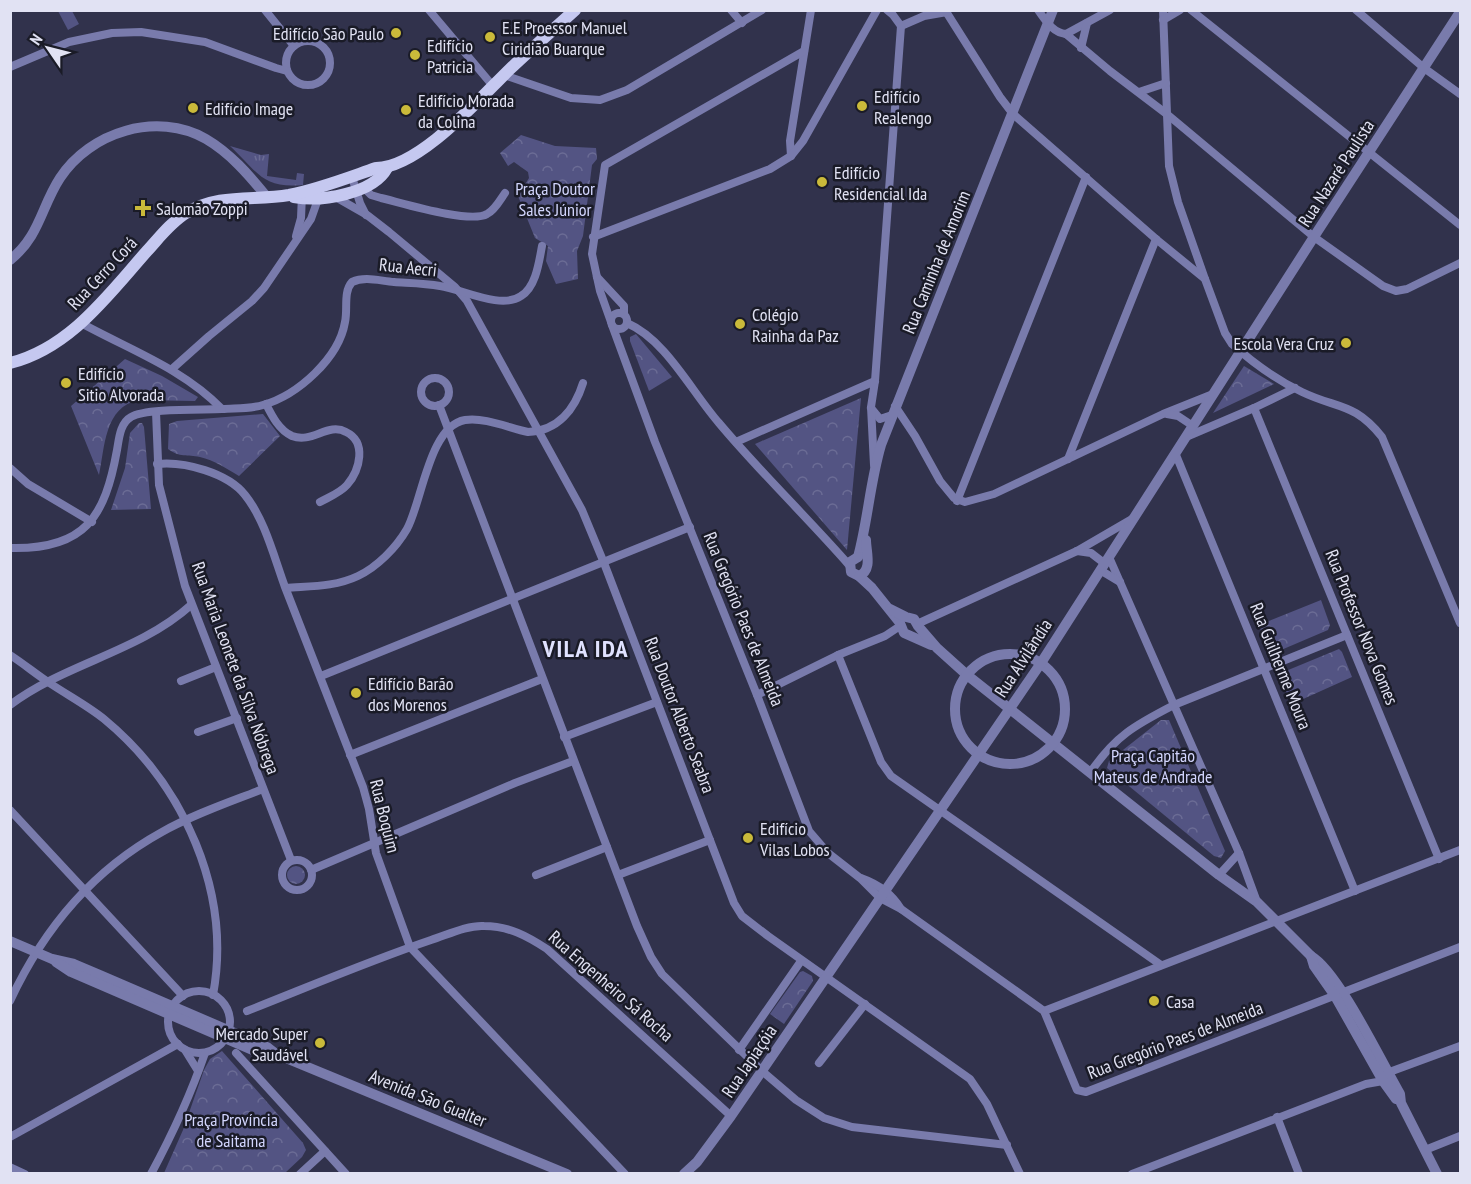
<svg xmlns="http://www.w3.org/2000/svg" width="1471" height="1184" viewBox="0 0 1471 1184" font-family="'PT Sans Narrow',sans-serif">
	<style>
		.grass { fill: url(#grass-tufts) }
		.park { fill: url(#park-crowns) }
		.garden { fill: #535483 }
		.lines { fill: none; stroke-linecap: round; stroke-linejoin: round }
		.minor { stroke: #797bac; stroke-width: 8 }
		.tertiary { stroke: #797bac; stroke-width: 10 }
		.primary { stroke: #c5c8f0; stroke-width: 12 }
		.poi-dot { fill: #caba3a; stroke: #1a1b27; stroke-width: 2 }
		.labels { text-anchor: middle; dominant-baseline: central; stroke-width: 5; stroke-linejoin: round; paint-order: stroke }
		.poi-label { font-size: 18px; fill: #e1e2f3; stroke: #1a1b27; text-anchor: start }
		.street-label { font-size: 18px; fill: #e1e2f3; stroke: #1a1b27 }
		.park-label { font-size: 18px; fill: #d3d6fe; stroke: #1a1b27 }
		.district-label { font-size: 24px; font-weight: bold; letter-spacing: 1.5px; fill: #e0e2fe; stroke: #1a1b27 }
	</style>
	<defs>
		<pattern id="grass-tufts" width="24" height="20" patternUnits="userSpaceOnUse" patternTransform="scale(1.5)"><rect width="24" height="20" fill="#535483"/><path d="M3 7l-1-3M5 7V3M7 7l1-3M15 17l-1-3M17 17v-4M19 17l1-3" fill="none" stroke="#6b6c95"/></pattern>
		<pattern id="park-crowns" width="20" height="18" patternUnits="userSpaceOnUse" patternTransform="scale(1.5)"><rect width="20" height="18" fill="#535483"/><path d="M2 6a3 3 0 1 1 6 0M12 15a3 3 0 1 1 6 0" fill="none" stroke="#6b6c95"/></pattern>
	</defs>
	<rect width="100%" height="100%" fill="#31324c"/>
	<path class="grass" d="M230,146l31,9 8,-1 -2,22 29,4 1,-7 7,1 -1,11c-41,4 -46,-14 -73,-39z"/>
	<g class="park">
		<path d="M521,135l34,11 41,2 1,11 -5,6 -9,71 -6,15 1,28 -22,5 -10,-23 2,-15 -13,-8 -17,-42 11,-18 -1,-6 -14,-10 -6,4 -8,-13z"/>
		<path d="M636,334l36,43 -23,14 -19,-50v-4z"/>
		<path d="M125,359l37,17 36,21 -3,4 -56,-1c-35,7 -34,47 -40,75l-28,-69z"/>
		<path d="M1244,366l30,18 -61,29z"/>
		<path d="M861,398l-14,152 -92,-106z"/>
		<path d="M263,414l17,22 -41,40c-12,-7 -25,-16 -39,-19 -13,-3 -20,1 -32,-8l1,-25 8,-3z"/>
		<path d="M139,423h3l2,4 7,82 -40,1 14,-42 5,-35z"/>
		<path d="M1321,600l9,25 -2,5 -54,23 -6,-2 -9,-26z"/>
		<path d="M1339,649l3,3 10,25 -60,27 -12,-26 1,-5z"/>
		<path d="M1161,720h8l56,131 -4,7 -7,-2 -107,-88 2,-7z"/>
		<circle cx="296" cy="875" r="9"/>
		<path d="M803,971l9,5 1,5 -29,43 -14,-10 30,-42z"/>
		<path d="M222,1051l81,92 3,7 -4,7 -17,16h-121l19,-43 21,-60 6,-11z"/>
	</g>
	<path class="garden" d="M58,11h14l7,13 -11,6z"/>
	<g class="lines">
		<g class="minor">
			<path d="M265,10l29,36"/>
			<path d="M429,10l64,76"/>
			<path d="M731,10l11,13"/>
			<path d="M887,10l6,5 8,11"/>
			<path d="M945,10l55,87 13,17 143,125 49,40 20,54 7,11c20,18 45,36 70,48 35,17 52,10 80,45l78,186"/>
			<path d="M1038,10c8,11 15,23 28,24l44,37 58,44 146,122 69,49 13,5 11,-2 53,-26"/>
			<path d="M1163,10l6,156 9,36 27,77"/>
			<path d="M1191,10l269,215"/>
			<path d="M1356,10l68,58 36,26"/>
			<path d="M1163,20l17,-10"/>
			<path d="M901,26l23,-10 23,-4"/>
			<path d="M1066,34l44,-24"/>
			<circle cx="308" cy="63" r="22"/>
			<path d="M1081,48l6,-25"/>
			<path d="M10,67l59,-25 43,-9 29,-1 64,10 71,26 11,3"/>
			<path d="M504,75l67,23 29,2 27,-10 135,-80"/>
			<path d="M1139,92l27,-9"/>
			<path d="M791,156l-1,-15 21,-131"/>
			<path d="M352,177l8,26 6,12"/>
			<path d="M363,187l8,8 10,3c21,5 89,26 106,16 8,-4 13,-14 18,-21"/>
			<path d="M332,195l35,20 22,17 66,55 12,14 115,209 22,53 130,340 8,13 26,20 202,143 17,25 33,70"/>
			<path d="M296,236l5,-18 1,-23"/>
			<path d="M593,237l177,-68 21,-13 12,-15 74,-131"/>
			<path d="M597,277l27,29v8"/>
			<circle cx="619" cy="321" r="8"/>
			<path d="M611,322l-11,-31 -8,-37 13,-89 199,-114"/>
			<path d="M81,323c49,27 101,45 141,86 14,-1 28,0 41,-4 35,-10 76,-47 82,-83 3,-13 -2,-30 7,-40 13,-6 28,-1 42,0 15,1 31,1 46,4 22,3 61,24 81,10 15,-9 18,-34 21,-50"/>
			<path d="M627,323c39,17 64,68 92,100 41,49 88,94 130,142"/>
			<path d="M612,325l43,117 102,253 52,136 19,22 32,25 20,20 21,11 143,102 33,79 9,2 374,-145"/>
			<path d="M172,369l37,-33 43,-35 12,-13 47,-69 6,-17 -3,-8"/>
			<circle cx="435" cy="392" r="14"/>
			<path d="M266,404c6,12 13,26 26,32 20,8 36,-14 54,-4 21,10 14,38 1,53 -7,8 -18,12 -27,17"/>
			<path d="M439,405l198,521 14,31 11,17 100,97 34,29 28,18 28,9 155,18"/>
			<path d="M895,406l20,30 25,45 14,17 11,4 29,-8 169,-80 50,-20"/>
			<path d="M871,408l9,11 12,-4"/>
			<path d="M1254,408l185,451"/>
			<path d="M156,412l3,73 26,101 106,274"/>
			<path d="M1167,414l11,2 15,10"/>
			<path d="M1186,437l68,-29 41,-20"/>
			<path d="M736,442l139,-61"/>
			<path d="M1176,455l179,436"/>
			<path d="M1068,459l88,-220"/>
			<path d="M157,464c27,-3 71,9 88,31 20,25 29,62 40,92 26,67 52,133 78,200l6,22 7,44 34,94 215,227"/>
			<path d="M874,465l-3,-58 4,-26 26,-355"/>
			<path d="M10,468l18,16 64,38"/>
			<path d="M957,501l129,-324"/>
			<path d="M10,548c75,2 95,-31 107,-98 2,-11 3,-27 14,-33 14,-9 72,-7 91,-8"/>
			<path d="M1077,551l14,2 13,10"/>
			<path d="M1109,557l130,296 18,49"/>
			<path d="M1100,570l20,12"/>
			<path d="M286,588c24,-2 49,-1 72,-12 19,-9 38,-28 49,-47 15,-27 22,-103 58,-109 20,-3 44,8 63,12 30,-1 47,-23 55,-49"/>
			<path d="M917,624l160,-73 55,-32"/>
			<path d="M10,655c14,9 27,20 41,29 18,12 37,22 53,35 80,66 128,173 109,276"/>
			<path d="M838,655l43,107 10,14 270,189"/>
			<path d="M321,676l369,-149"/>
			<path d="M181,681l35,-14"/>
			<path d="M757,695l81,-40 47,-19 15,-10"/>
			<path d="M10,705c56,-42 129,-53 181,-100"/>
			<path d="M198,732l39,-14"/>
			<path d="M564,737l93,-35"/>
			<path d="M350,755l192,-76"/>
			<path d="M1090,773c25,-37 45,-48 84,-68l173,-70"/>
			<path d="M10,810l173,186"/>
			<circle cx="297" cy="875" r="15"/>
			<path d="M311,870l204,-87 58,-22"/>
			<path d="M536,875l71,-28"/>
			<path d="M618,875l92,-35"/>
			<path d="M1219,875l20,-22"/>
			<path d="M861,878c17,6 31,16 40,31"/>
			<circle cx="199" cy="1022" r="31"/>
			<path d="M10,1001c33,-71 83,-131 152,-169 32,-18 68,-30 101,-43"/>
			<path d="M247,1011c61,-24 122,-50 184,-71 16,-5 36,-15 53,-14 25,0 43,10 63,23l184,167"/>
			<path d="M1044,1011l416,-161"/>
			<path d="M185,1050l13,21"/>
			<path d="M739,1050l62,-89"/>
			<path d="M236,1053l110,121"/>
			<path d="M819,1063l46,-59"/>
			<path d="M1384,1074l76,-28"/>
			<path d="M1277,1117l22,57"/>
			<path d="M10,1137l168,-93"/>
			<path d="M1425,1150l35,-14"/>
			<path d="M10,1167l15,7"/>
			<path d="M151,1174c21,-39 40,-80 54,-121"/>
			<path d="M300,1174l25,-23"/>
			<path d="M1132,1174l234,-90 17,-3 3,-4"/>
		</g>
		<g class="tertiary">
			<path d="M10,260c30,-24 31,-53 50,-82 30,-46 97,-67 146,-39 24,14 43,36 60,57"/>
			<path d="M858,557c10,-37 12,-75 23,-112l172,-435"/>
			<path d="M858,557l-8,5 1,10 8,4 13,12 28,35 4,10 27,12"/>
			<path d="M859,576c14,-6 7,-24 7,-36"/>
			<path d="M890,609l16,8 8,2 4,7 19,22 30,27 252,200 38,27 54,54c27,15 71,107 89,138l1,9 36,71"/>
			<circle cx="1010" cy="709" r="55"/>
			<path d="M10,941l42,18 22,5 26,11 167,72 9,7 291,120"/>
			<path d="M1311,956l3,10 21,30 48,85 13,18"/>
			<path d="M56,962l15,10 186,80 9,2h10"/>
			<path d="M684,1174l13,-12 34,-46 310,-453 278,-434 141,-217"/>
		</g>
		<g class="primary">
			<path d="M294,197c27,5 79,-3 93,-29"/>
			<path d="M10,363c60,-15 98,-68 137,-112 12,-13 23,-28 39,-38 34,-20 67,-12 103,-18 30,-6 58,-17 87,-27 43,0 104,-70 134,-99 21,-20 43,-39 65,-59"/>
		</g>
	</g>
	<g class="poi-dot">
		<circle cx="396" cy="33" r="6"/>
		<circle cx="490" cy="37" r="6"/>
		<circle cx="415" cy="55" r="6"/>
		<circle cx="862" cy="106" r="6"/>
		<circle cx="193" cy="108" r="6"/>
		<circle cx="406" cy="110" r="6"/>
		<circle cx="822" cy="182" r="6"/>
		<path d="M140 199h6v6h6v6h-6v6h-6v-6h-6v-6h6z"/>
		<circle cx="740" cy="324" r="6"/>
		<circle cx="1346" cy="343" r="6"/>
		<circle cx="66" cy="383" r="6"/>
		<circle cx="356" cy="693" r="6"/>
		<circle cx="748" cy="838" r="6"/>
		<circle cx="1154" cy="1001" r="6"/>
		<circle cx="320" cy="1043" r="6"/>
	</g>
	<g class="labels">
		<g class="poi-label">
			<text x="502" y="27">E.E Proessor Manuel<tspan x="502" dy="21">Ciridião Buarque</tspan></text>
			<text x="384" y="33" text-anchor="end">Edifício São Paulo</text>
			<text x="427" y="45">Edifício<tspan x="427" dy="21">Patricia</tspan></text>
			<text x="874" y="96">Edifício<tspan x="874" dy="21">Realengo</tspan></text>
			<text x="418" y="100">Edifício Morada<tspan x="418" dy="21">da Colina</tspan></text>
			<text x="205" y="108">Edifício Image</text>
			<text x="834" y="172">Edifício<tspan x="834" dy="21">Residencial Ida</tspan></text>
			<text x="156" y="208">Salomão Zoppi</text>
			<text x="752" y="314">Colégio<tspan x="752" dy="21">Rainha da Paz</tspan></text>
			<text x="1334" y="343" text-anchor="end">Escola Vera Cruz</text>
			<text x="78" y="373">Edifício<tspan x="78" dy="21">Sitio Alvorada</tspan></text>
			<text x="368" y="683">Edifício Barão<tspan x="368" dy="21">dos Morenos</tspan></text>
			<text x="760" y="828">Edifício<tspan x="760" dy="21">Vilas Lobos</tspan></text>
			<text x="1166" y="1001">Casa</text>
			<text x="308" y="1033" text-anchor="end">Mercado Super<tspan x="308" dy="21">Saudável</tspan></text>
		</g>
		<g class="street-label">
			<text transform="translate(1336 173) rotate(-57)">Rua Nazaré Paulista</text>
			<text transform="translate(936 262) rotate(-68)">Rua Caminha de Amorim</text>
			<text transform="translate(408 267) rotate(6)">Rua Aecri</text>
			<text transform="translate(102 273) rotate(-47)">Rua Cerro Corá</text>
			<text transform="translate(744 619) rotate(68)">Rua Gregório Paes de Almeida</text>
			<text transform="translate(1362 627) rotate(68)">Rua Professor Nova Gomes</text>
			<text transform="translate(1023 658) rotate(-57)">Rua Alvilândia</text>
			<text transform="translate(1281 666) rotate(68)">Rua Guilherme Moura</text>
			<text transform="translate(236 668) rotate(70)">Rua Maria Leonete da Silva Nóbrega</text>
			<text transform="translate(680 715) rotate(69)">Rua Doutor Alberto Seabra</text>
			<text transform="translate(385 816) rotate(76)">Rua Boquim</text>
			<text transform="translate(611 986) rotate(41)">Rua Engenheiro Sá Rocha</text>
			<text transform="translate(1175 1040) rotate(-21)">Rua Gregório Paes de Almeida</text>
			<text transform="translate(749 1061) rotate(-56)">Rua Japiaçóia</text>
			<text transform="translate(428 1098) rotate(22)">Avenida São Gualter</text>
		</g>
		<g class="park-label">
			<text x="555" y="188">Praça Doutor<tspan x="555" dy="21">Sales Júnior</tspan></text>
			<text x="1153" y="755">Praça Capitão<tspan x="1153" dy="21">Mateus de Andrade</tspan></text>
			<text x="231" y="1119">Praça Província<tspan x="231" dy="21">de Saitama</tspan></text>
		</g>
		<g class="district-label">
			<text x="586" y="648">VILA IDA</text>
		</g>
	</g>
	<rect width="1471" height="1184" fill="none" stroke="#e1e2f3" stroke-width="24"/>
	<g transform="translate(48 48) rotate(305)" stroke="#1a1b27" stroke-width="4.5" paint-order="stroke">
	<path d="M0-4.5L10 22L0 15L-10 22Z" fill="#e1e2f3"/>
	<text y="-9" font-size="16" font-weight="bold" text-anchor="middle" fill="#e1e2f3">N</text>
	</g>
</svg>
